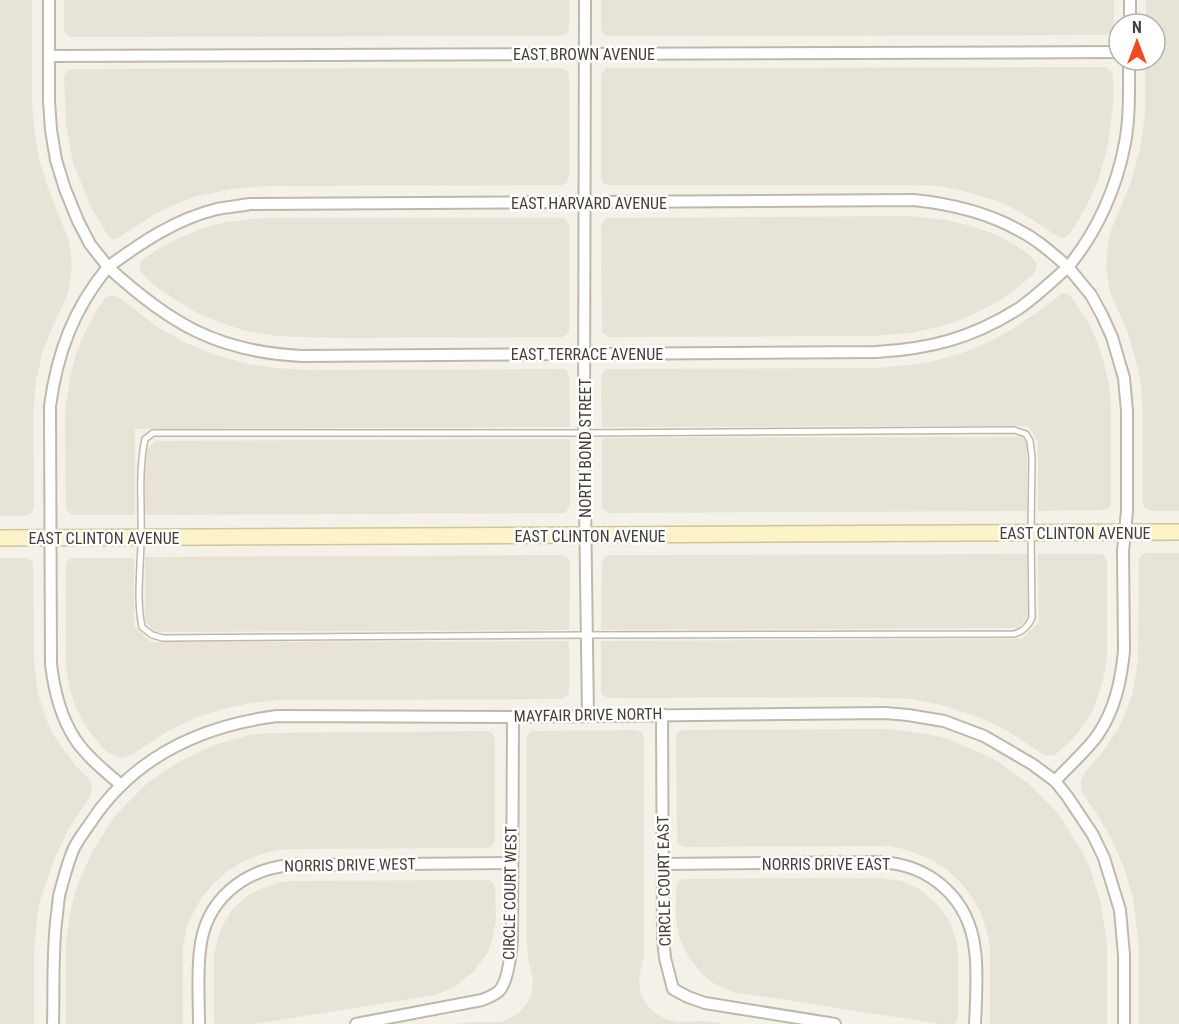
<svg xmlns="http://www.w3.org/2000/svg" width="1179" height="1024" viewBox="0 0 1179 1024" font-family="'Roboto Condensed',sans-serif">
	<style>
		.residential { fill: #e7e3d6 }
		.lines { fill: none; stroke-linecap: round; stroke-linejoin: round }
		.lane-casing { stroke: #bfb9ab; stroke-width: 8 }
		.street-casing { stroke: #bfb9ab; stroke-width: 14 }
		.secondary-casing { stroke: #d2c599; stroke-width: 18 }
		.lane { stroke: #fff; stroke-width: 5 }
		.street { stroke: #fff; stroke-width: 10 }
		.secondary { stroke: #fdf3c9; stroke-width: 15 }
		.labels { text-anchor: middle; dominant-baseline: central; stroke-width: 5; stroke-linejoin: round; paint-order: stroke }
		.street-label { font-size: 16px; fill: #474137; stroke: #fff }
	</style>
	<rect width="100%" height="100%" fill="#f4f1e8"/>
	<g class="residential">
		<path d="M0,0h32v104l2,24 5,31 8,26 22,56 3,24 -3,23 -3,10 -16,35 -7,17 -7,31 -3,34 1,93 -4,6 -4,2h-26z"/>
		<path d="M64,0h505v29l-3,5 -5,2 -489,1 -5,-2 -3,-4z"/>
		<path d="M601,0h513v27l-2,6 -5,2 -499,1 -5,-2 -2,-5z"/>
		<path d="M1146,0h33v511h-28l-7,-4 -1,-4v-86l-2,-32 -3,-16 -9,-33 -19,-44 -4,-24 2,-26 3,-12 20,-48 9,-33 5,-34v-55h10v-36h-9z"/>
		<path d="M1105,67l5,2 3,5v31l-5,39 -5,20 -7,22 -11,23 -15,25 -7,4 -6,-2 -35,-23 -21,-11 -41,-12 -20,-4 -36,-1h-295l-5,-1 -3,-5v-105l5,-6z"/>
		<path d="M561,68l5,2 3,4v103l-2,5 -4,3 -294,1 -37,3 -39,8 -19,8 -19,9 -39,25h-3l-5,-3 -18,-31 -17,-42 -7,-39 -2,-48 3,-5 5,-2z"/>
		<path d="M911,216l35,4 25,6 23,8 21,11 17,12 5,8 -1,5 -2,4 -17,14 -17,12 -22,12 -23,10 -21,6 -25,5 -36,3 -264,1 -7,-4 -1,-109 5,-6z"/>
		<path d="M263,218h301l5,6v108l-6,5 -232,1 -54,-2 -35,-6 -20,-7 -23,-9 -22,-13 -22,-15 -14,-13 -2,-6 3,-7 16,-11 19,-10 24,-10 24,-7z"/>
		<path d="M1063,293l8,3 17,26 9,19 7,23 5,21 2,24v96l-5,5 -68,1v-69l-10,-16 -426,1 -1,-51 3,-5 3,-2 272,-1 47,-5 36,-10 31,-13 28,-16z"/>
		<path d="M112,295l8,3 36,28 28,16 29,12 35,10 27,4 34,2 255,-1 3,2 2,5 1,51 -435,2v86h-64l-5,-6 -1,-62v-36l6,-39 6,-21 8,-19 10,-19 10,-15z"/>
		<path d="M1023,437l4,8v66l-418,2 -7,-5v-70z"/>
		<path d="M570,439v66l-4,7 -3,1 -418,2v-64l11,-10z"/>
		<path d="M1147,553h32v471h-40v-78l-6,-48 -9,-31 -13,-29 -16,-27 -12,-17 -2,-7v-6l4,-9 17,-19 19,-29 11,-29 6,-34 1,-101 3,-6z"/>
		<path d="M1027,554l1,64 -10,10 -417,2 1,-67 3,-6 4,-2z"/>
		<path d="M1038,554h61l5,1 3,5v96l-2,16 -5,18 -7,20 -10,16 -10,13 -18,16 -7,1 -4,-1 -36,-24 -24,-12 -42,-14 -31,-6 -50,-2 -253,1 -6,-3 -1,-5v-49l421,-2 17,-17z"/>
		<path d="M562,555l5,3 3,5 -1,67 -414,2 -10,-11v-64z"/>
		<path d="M0,558h26l7,4 1,100 4,32 10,30 8,15 19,26 14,14 3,7 -1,9 -22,33 -14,29 -15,43 -3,18 -3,34v72h-34z"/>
		<path d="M73,558h61v68l17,16 418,-1v50l-1,4 -6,4 -282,1 -29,3 -28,6 -28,9 -27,13 -35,23 -10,4 -6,-1 -10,-5 -15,-17 -10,-15 -8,-17 -5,-18 -3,-18v-103l3,-5z"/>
		<path d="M890,729l37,5 18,4 34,14 18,9 32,23 31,32 21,34 9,18 11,36 6,39v81h-117v-78l-4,-17 -6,-18 -9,-15 -11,-14 -13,-12 -13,-9 -16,-7 -15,-5 -16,-3 -204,1 -6,-5 -1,-105 2,-5 5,-2z"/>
		<path d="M636,730l5,2 3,5v218l-5,23 2,17 10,15 14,9 14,3 26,-1 21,3h-271l16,-2h31l17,-9 6,-7 6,-10 2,-16 -5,-21 -1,-12v-212l4,-4h3z"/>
		<path d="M487,731l5,2 3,4v104l-3,5 -5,2 -194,1 -15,1 -16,4 -18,7 -15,9 -14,12 -12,14 -9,15 -7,16 -4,19v78h-117v-83l6,-37 5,-18 16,-36 22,-34 29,-30 17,-13 20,-12 33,-16 36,-10 18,-2z"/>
		<path d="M880,878l22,3 19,9 17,15 12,17 7,21 1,15v60l-3,6h-15l-206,-32 -21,-9 -10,-8 -14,-17 -10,-21 -3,-20v-30l3,-6 5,-2z"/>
		<path d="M488,880l5,2 2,5 1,32 -4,21 -4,12 -13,18 -19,16 -21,9 -181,29h-39l-1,-1v-68l4,-18 3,-9 11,-18 16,-15 10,-5 19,-7 14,-2z"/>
	</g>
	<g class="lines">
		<g class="lane-casing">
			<path id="lane" d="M1014,430l12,4 4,7 2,16 -1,76 1,85c-4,9 -9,14 -18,16l-428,1 -423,3 -11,-3 -10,-8c-6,-29 -1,-60 -1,-90 1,-33 -3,-66 4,-98l8,-6h431z"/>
		</g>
		<g class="street-casing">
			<g id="street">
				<path d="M49,0v101l2,29 5,30 9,29 13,32 12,23 18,23c-34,41 -51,86 -58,139l1,258c3,26 9,52 24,75 12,18 30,32 46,46"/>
				<path d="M585,0l-1,433 4,282"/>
				<path d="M1130,24v-24"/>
				<path d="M49,56l1070,-4"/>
				<path d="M914,200c38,4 73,12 106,31 18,9 33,23 48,36 -16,14 -32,30 -50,42 -46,29 -88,40 -142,43l-574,4c-85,-4 -133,-33 -194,-89 34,-25 68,-48 109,-58 11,-2 22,-3 33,-5z"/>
				<path d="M662,714l1,225 2,19 8,31 15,8 17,6 130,21"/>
				<path d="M1055,781c14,-15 30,-29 42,-45 18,-26 24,-55 27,-85l-1,-100 4,-40v-100l-3,-33 -12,-41 -10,-22 -11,-20 -23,-28c29,-35 49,-80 57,-124 5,-27 4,-56 4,-83"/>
				<path d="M663,864l216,-2c51,2 90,36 96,88 3,22 1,51 0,74"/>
				<path d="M53,1024c1,-36 -1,-74 4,-110 1,-7 1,-15 3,-22 4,-14 8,-31 14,-44 4,-8 10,-16 15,-23 43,-67 111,-99 188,-109l236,1 372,-4 23,2 36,6 40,15 48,28 23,17 12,15 26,39 11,23 16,52 4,45v69"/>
				<path d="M199,1024c0,-25 -2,-50 1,-74 5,-50 43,-80 90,-85l221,-2"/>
				<path d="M356,1024l126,-24c5,-2 13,-5 17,-9 9,-9 12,-39 13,-51l1,-223"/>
			</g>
		</g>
		<g class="secondary-casing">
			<path id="secondary" d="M0,538l1179,-6"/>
		</g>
		<use href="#lane" class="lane"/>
		<use href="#street" class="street"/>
		<use href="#secondary" class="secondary"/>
	</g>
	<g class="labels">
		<g class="street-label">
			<text x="584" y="54">EAST BROWN AVENUE</text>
			<text x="589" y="203">EAST HARVARD AVENUE</text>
			<text x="587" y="354">EAST TERRACE AVENUE</text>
			<text transform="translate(585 448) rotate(-90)">NORTH BOND STREET</text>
			<text x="1075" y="533">EAST CLINTON AVENUE</text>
			<text x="590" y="536">EAST CLINTON AVENUE</text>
			<text x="104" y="538">EAST CLINTON AVENUE</text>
			<text transform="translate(588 715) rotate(-1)">MAYFAIR DRIVE NORTH</text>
			<text x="826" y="864">NORRIS DRIVE EAST</text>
			<text transform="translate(350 865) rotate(-1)">NORRIS DRIVE WEST</text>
			<text transform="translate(664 881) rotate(-91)">CIRCLE COURT EAST</text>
			<text transform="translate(510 893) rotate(-89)">CIRCLE COURT WEST</text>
		</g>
	</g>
	<g transform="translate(1137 42)"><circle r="28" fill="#ffffff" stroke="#b5b3af" stroke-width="1.5"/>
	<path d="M0-4.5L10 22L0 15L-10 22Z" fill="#f34a20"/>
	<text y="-9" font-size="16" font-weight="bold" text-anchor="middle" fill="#474137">N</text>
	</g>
</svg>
